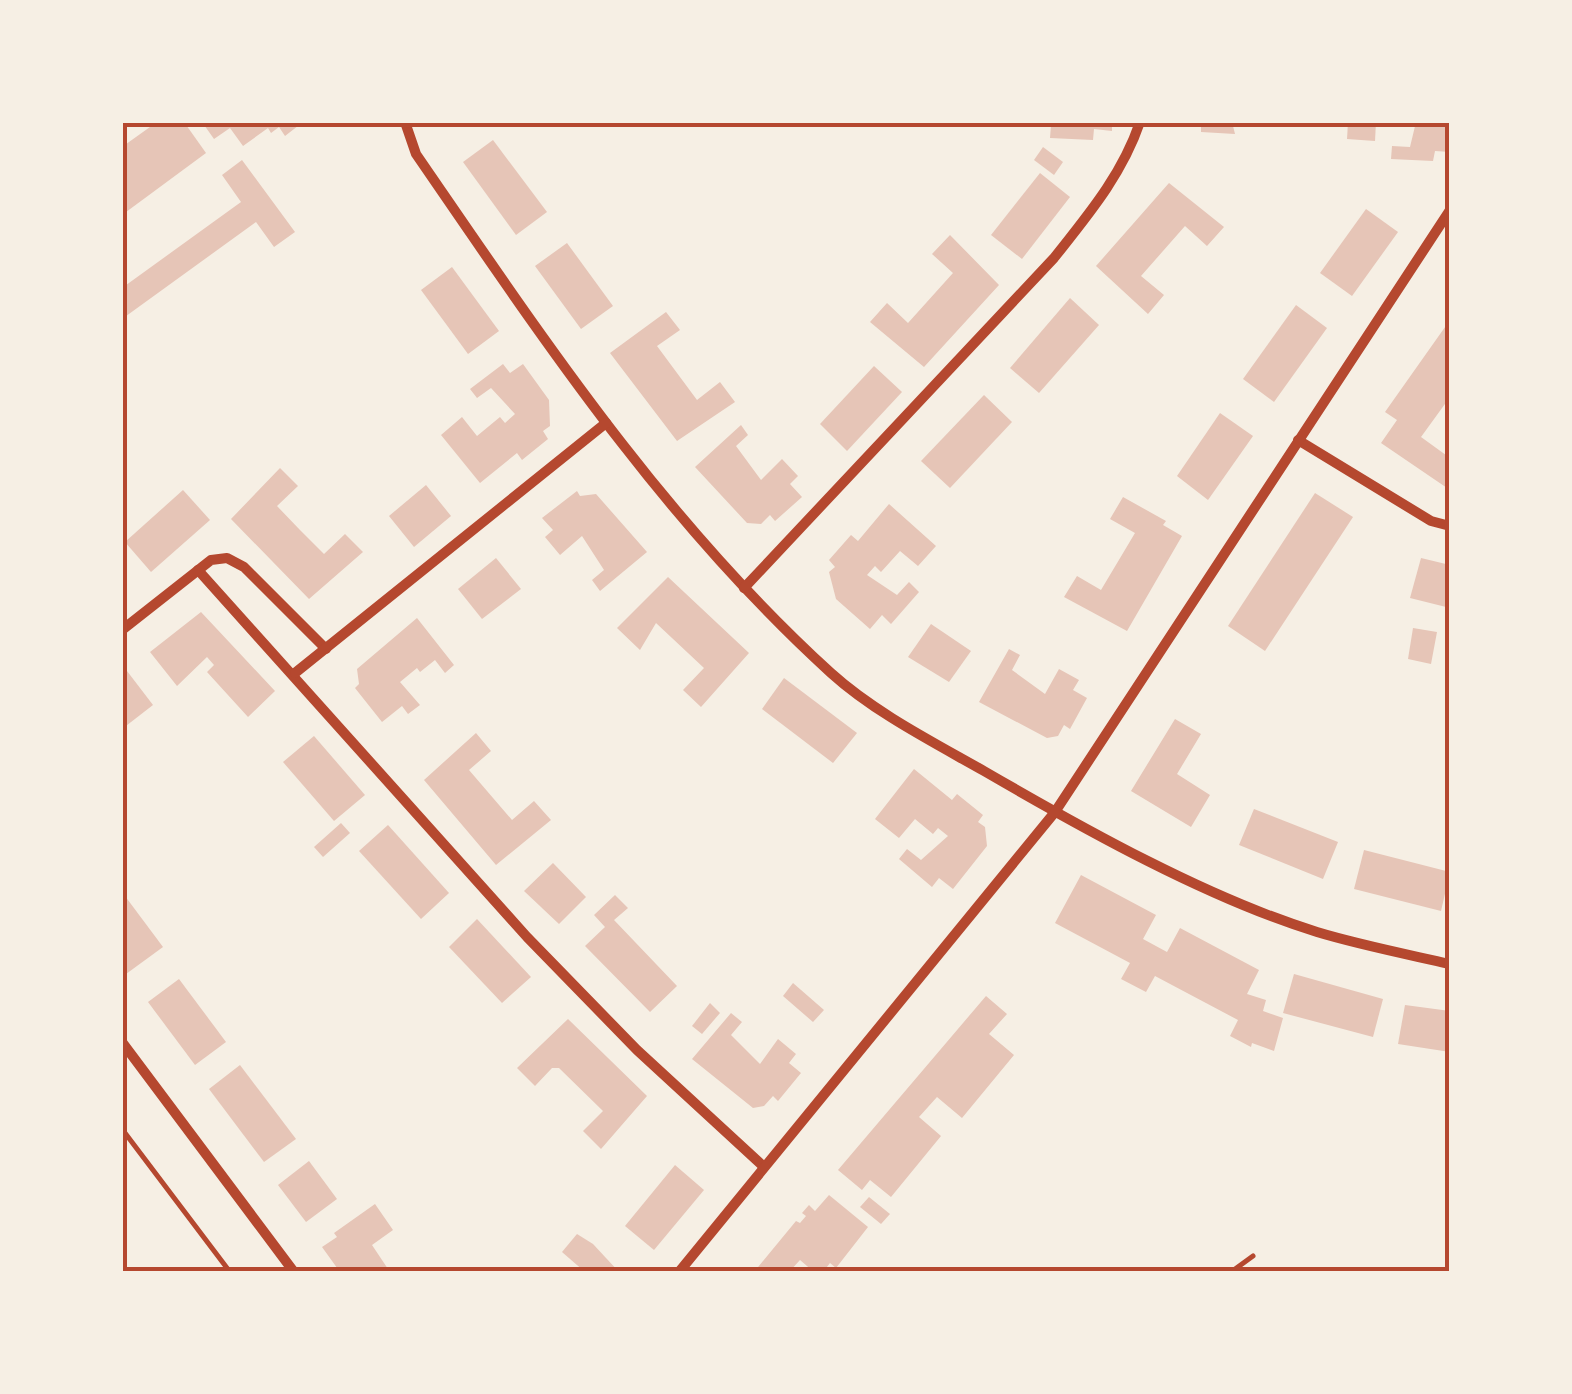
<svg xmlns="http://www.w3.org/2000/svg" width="1572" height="1394" viewBox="0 0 1572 1394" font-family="'Source Sans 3',sans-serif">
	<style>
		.building { fill: #e6c5b7 }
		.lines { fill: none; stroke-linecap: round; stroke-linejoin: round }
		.path { stroke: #b5482f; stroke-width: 5 }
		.minor { stroke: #b5482f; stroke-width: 10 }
		.neatline { fill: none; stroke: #b5482f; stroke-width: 4 }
	</style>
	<rect width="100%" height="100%" fill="#f6efe4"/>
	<g class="building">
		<path d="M157,122h27l22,31 -84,62v-68z"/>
		<path d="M202,122h101l-18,14 -6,-9 -8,6 -3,-5 -25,18 -13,-18 -16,11z"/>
		<path d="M1070,122h42v9l-18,-2 -1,11 -43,-2 1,-13z"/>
		<path d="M1201,122h31l3,12 -34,-2z"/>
		<path d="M1348,122h28l-1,19 -28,-2z"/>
		<path d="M1416,122h34v30l-15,-1 -2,10 -42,-2 1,-13 18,1z"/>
		<path d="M493,140l54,72 -31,23 -53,-73z"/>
		<path d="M1043,147l20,15 -9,13 -20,-15z"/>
		<path d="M242,160l53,72 -21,15 -18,-25 -134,97v-31l119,-86 -19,-27z"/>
		<path d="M1040,173l30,24 -48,62 -31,-24z"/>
		<path d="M1169,183l55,44 -17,19 -22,-20 -44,50 23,19 -16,19 -52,-48z"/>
		<path d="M1366,209l32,23 -46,64 -32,-23z"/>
		<path d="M950,235l49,50 -75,82 -54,-45 17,-19 21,20 45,-50 -21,-19z"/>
		<path d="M567,243l46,63 -32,23 -46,-63z"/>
		<path d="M452,267l47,64 -31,23 -47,-64z"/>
		<path d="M1070,298l29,27 -60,68 -29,-25z"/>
		<path d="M1296,305l31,23 -53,74 -31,-23z"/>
		<path d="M666,312l14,18 -23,16 40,54 23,-18 15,20 -58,39 -67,-88z"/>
		<path d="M1450,320v77l-29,40 29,21v32l-69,-47 16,-23 -12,-8z"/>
		<path d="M503,364l7,9 13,-9 26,36 1,26 -7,5 5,8 -26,21 -5,-7 -37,30 -39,-48 21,-18 15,19 23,-19 5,6 10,-9 -24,-26 -14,10 -7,-9z"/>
		<path d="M874,366l28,26 -55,59 -27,-27z"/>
		<path d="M984,395l28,27 -62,66 -29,-27z"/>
		<path d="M1220,413l33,23 -45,64 -31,-24z"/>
		<path d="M741,425l7,10 -12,11 25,34 21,-21 16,17 -8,8 12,13 -27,24 -5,-6 -9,9 -14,-1 -52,-56z"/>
		<path d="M280,468l18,18 -21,20 23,24 24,24 21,-20 18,18 -54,47 -78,-80z"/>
		<path d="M426,485l25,31 -37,31 -25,-31z"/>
		<path d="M183,490l27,30 -59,52 -26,-30z"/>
		<path d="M577,491l3,5 16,-2 51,58 -47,39 -8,-11 12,-10 -22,-34 -22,19 -15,-18 8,-7 -11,-12z"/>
		<path d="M1315,493l38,24 -88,134 -37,-25z"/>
		<path d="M1123,497l43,24 -3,4 19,11 -55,95 -63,-34 13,-21 24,14 34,-57 -25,-14z"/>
		<path d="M889,504l47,42 -18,20 -18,-15 -19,21 -6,-6 -8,9 30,20 12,-13 10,10 -28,32 -9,-9 -12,14 -34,-30 -7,-27 6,-5 -6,-7 22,-25 7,6z"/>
		<path d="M496,558l25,31 -39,30 -24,-30z"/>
		<path d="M1421,558l29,7v43l-40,-10z"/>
		<path d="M668,577l81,76 -48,54 -18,-17 21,-22 -48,-45 -16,27 -23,-22z"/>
		<path d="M201,612l74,79 -27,26 -41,-45 7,-7 -7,-8 -30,29 -27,-34z"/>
		<path d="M417,618l37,47 -9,8 -10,-13 -15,12 -3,-4 -17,14 20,23 -12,9 -6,-8 -20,16 -27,-34 4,-4 -2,-15z"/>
		<path d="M931,624l40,27 -22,31 -41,-25z"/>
		<path d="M1413,628l24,4 -6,32 -23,-5z"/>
		<path d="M1009,649l11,6 -8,15 33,24 14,-25 20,11 -6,10 14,8 -17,31 -6,-4 -6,11 -11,2 -68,-36z"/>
		<path d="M127,671l26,34 -31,24v-54z"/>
		<path d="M784,678l73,55 -24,30 -71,-54z"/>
		<path d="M1175,719l26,15 -24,40 33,21 -19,32 -60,-36z"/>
		<path d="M476,733l15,18 -22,19 43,50 22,-19 17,19 -55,45 -72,-85z"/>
		<path d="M314,736l51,59 -31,26 -51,-59z"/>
		<path d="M914,769l38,31 5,-6 26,21 -5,7 7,5 2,19 -34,43 -14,-11 -7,9 -33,-28 8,-10 14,11 27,-24 -10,-8 -5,6 -18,-15 -16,19 -24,-19z"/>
		<path d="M1254,809l84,33 -15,37 -84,-34z"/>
		<path d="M341,823l9,10 -27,24 -9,-10z"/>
		<path d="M388,825l61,68 -28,26 -62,-68z"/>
		<path d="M1364,850l86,22 -9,39 -87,-22z"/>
		<path d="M553,863l33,34 -27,27 -35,-33z"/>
		<path d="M1081,875l75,40 -13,24 24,13 13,-24 79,42 -12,24 19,6 -3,11 20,7 -9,33 -22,-8 -1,4 -21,-11 8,-16 -83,-44 -9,16 -25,-13 9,-16 -75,-40z"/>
		<path d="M122,892l41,55 -37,27 -4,-5z"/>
		<path d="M615,895l13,13 -14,12 63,66 -27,26 -65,-66 20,-19 -11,-12z"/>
		<path d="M477,919l54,58 -29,26 -53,-56z"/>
		<path d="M1294,974l89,25 -10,38 -90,-24z"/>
		<path d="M179,979l47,63 -31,23 -47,-63z"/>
		<path d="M793,983l31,27 -11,12 -30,-26z"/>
		<path d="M986,996l21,18 -18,20 25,21 -52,63 -25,-21 -18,20 22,19 -50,61 -21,-17 -8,10 -24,-20z"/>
		<path d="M710,1003l10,10 -18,21 -10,-8z"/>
		<path d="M1405,1005l45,6v41l-52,-8z"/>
		<path d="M731,1013l11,9 -11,13 29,29 18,-25 18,15 -7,9 12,10 -23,28 -5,-5 -9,10 -11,2 -61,-49z"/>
		<path d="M568,1019l79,77 -46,53 -18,-18 20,-20 -44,-43h-7l-17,18 -18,-18z"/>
		<path d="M240,1065l56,74 -32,23 -55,-73z"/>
		<path d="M309,1161l28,38 -31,23 -28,-37z"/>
		<path d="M675,1165l29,25 -50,60 -29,-24z"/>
		<path d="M829,1195l39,32 -32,41 -6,-5 -7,9h-9l-14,-12 -11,12h-35l42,-51 4,2 6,-7 -4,-3 7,-8 6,6z"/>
		<path d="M869,1197l21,17 -9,10 -21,-17z"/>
		<path d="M375,1204l18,26 -21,15 18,27h-50l-18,-25 15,-10 -3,-4z"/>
		<path d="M577,1234l16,10 26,28h-34l-23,-20z"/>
	</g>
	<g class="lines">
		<g class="path">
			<path d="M122,1129l108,143"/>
			<path d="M1231,1272l22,-16"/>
		</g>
		<g class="minor">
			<path d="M405,122l11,32c128,186 247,366 415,519 43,39 102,69 153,98 100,58 223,127 333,161 43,13 89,22 133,32"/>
			<path d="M1298,440l133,81 19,5"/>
			<path d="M198,570l329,367 110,113 126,116"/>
			<path d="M744,588l310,-330c34,-43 68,-83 86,-136"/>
			<path d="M122,630l89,-70 16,-2 17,9 82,82"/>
			<path d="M295,673l311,-250"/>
			<path d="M122,1042l172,230"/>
			<path d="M679,1272l376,-460 395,-602"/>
		</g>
	</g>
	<rect width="1572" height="1394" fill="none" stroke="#f6efe4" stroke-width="250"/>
	<rect x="125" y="125" width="1322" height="1144" class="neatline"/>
</svg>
